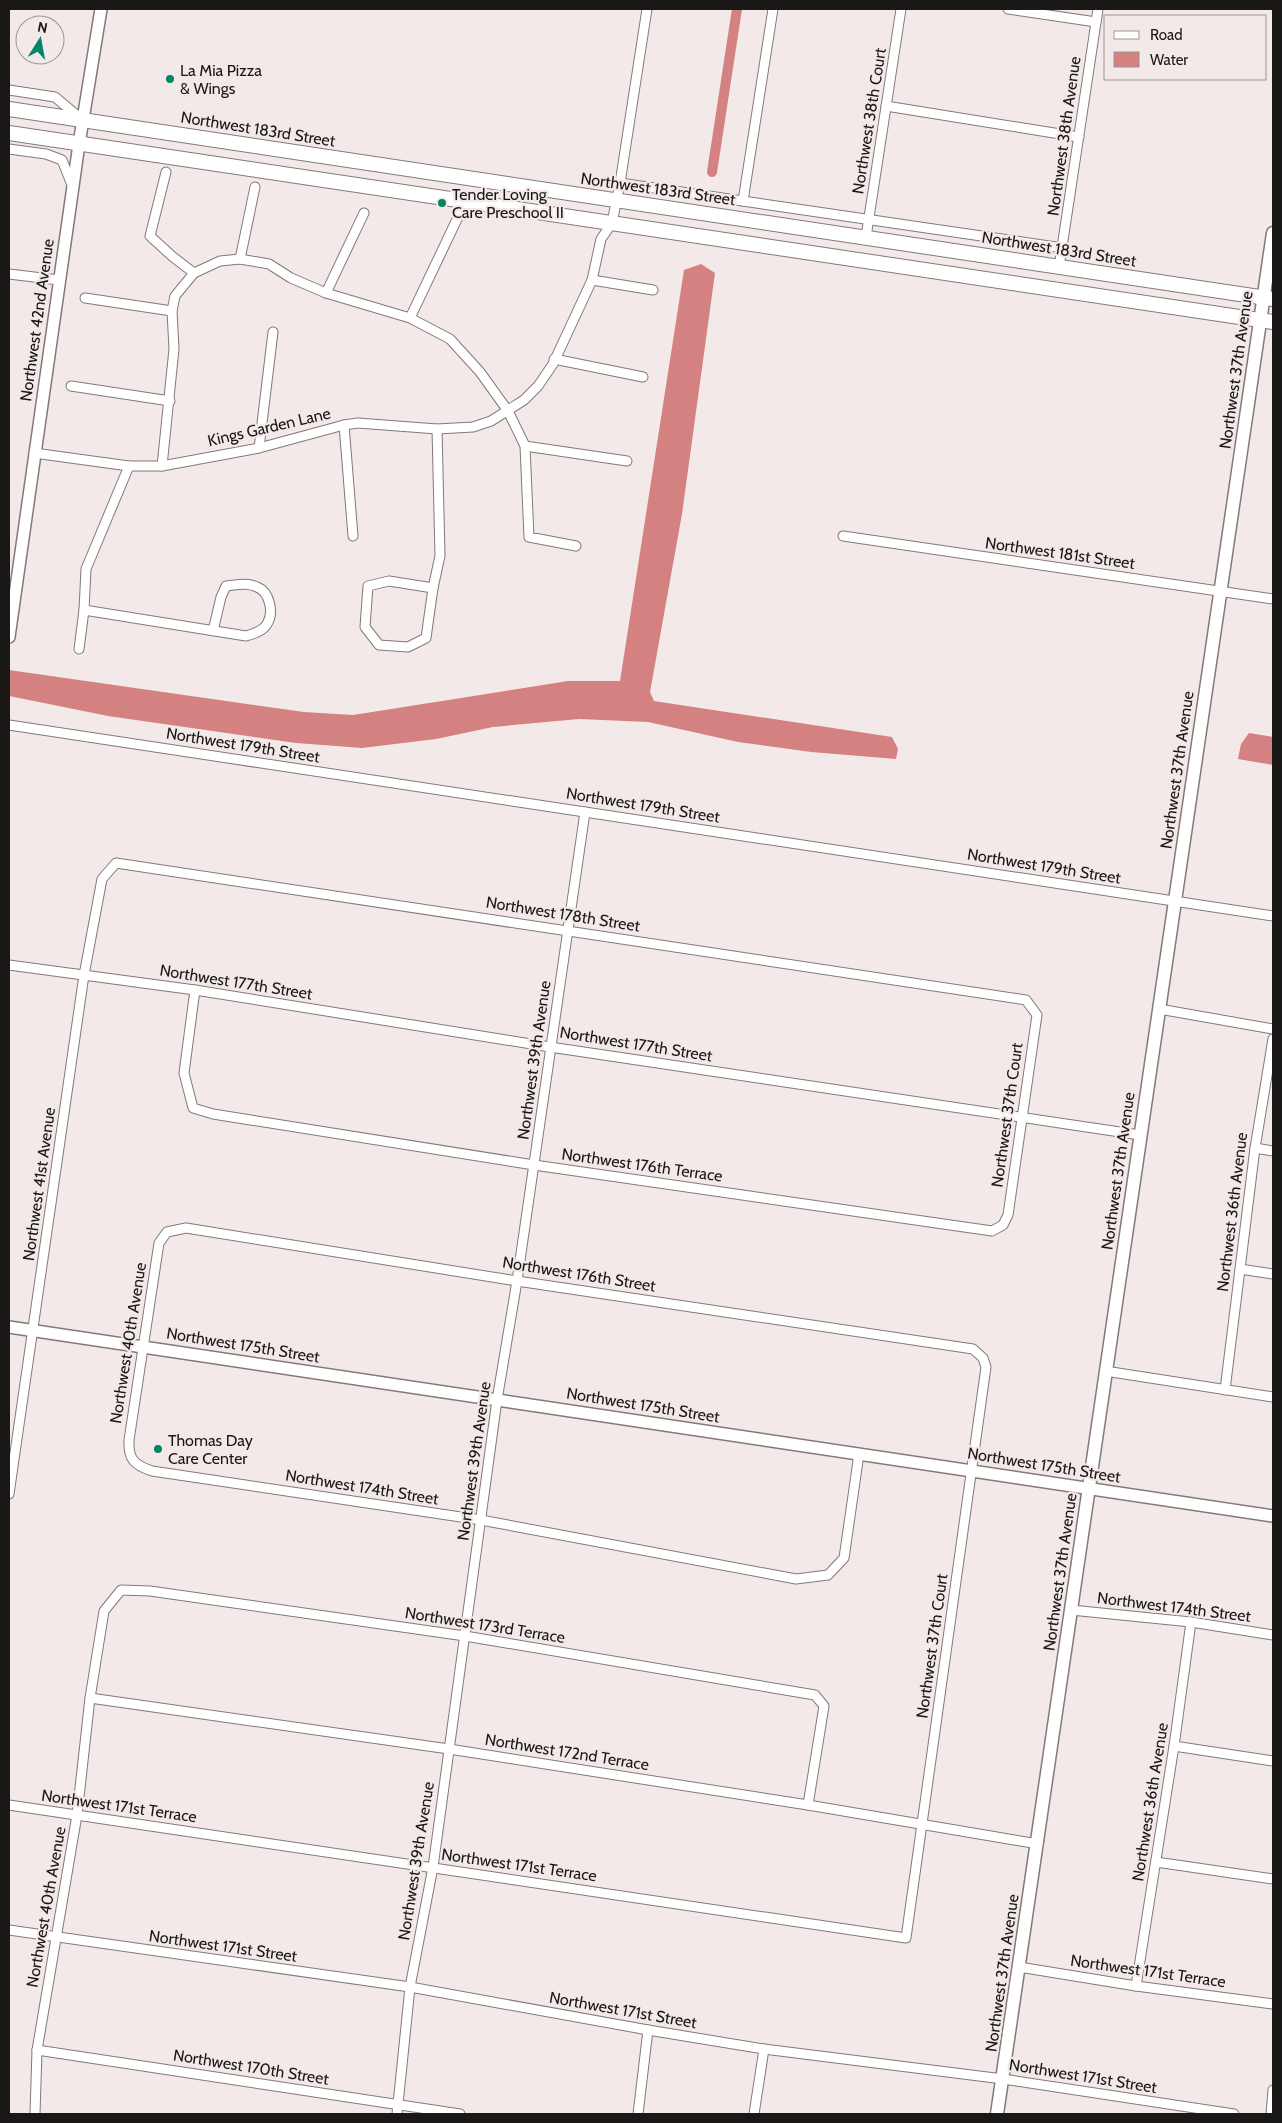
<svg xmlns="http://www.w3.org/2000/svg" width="1282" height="2123" viewBox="0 0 1282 2123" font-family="Cabin,sans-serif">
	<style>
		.water { fill: #d48281 }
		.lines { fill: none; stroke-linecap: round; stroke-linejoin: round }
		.canal { stroke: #d48281; stroke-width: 10 }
		.minor-casing { stroke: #827978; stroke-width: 11 }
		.tertiary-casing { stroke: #827978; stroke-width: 14 }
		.secondary-casing { stroke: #827978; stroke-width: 15 }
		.primary-casing { stroke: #827978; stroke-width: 16 }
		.minor { stroke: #fff; stroke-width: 9 }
		.tertiary { stroke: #fff; stroke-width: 11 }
		.secondary { stroke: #fff; stroke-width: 12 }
		.primary { stroke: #fff; stroke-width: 14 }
		.poi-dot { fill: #028669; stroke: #f3e9e8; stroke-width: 2 }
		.labels { text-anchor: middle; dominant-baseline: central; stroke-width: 4.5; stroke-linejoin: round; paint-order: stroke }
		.poi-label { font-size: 16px; fill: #1a1717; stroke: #f3e9e8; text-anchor: start }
		.street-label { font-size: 16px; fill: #1a1717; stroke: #f3e9e8 }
	</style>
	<rect width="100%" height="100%" fill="#f3e9e8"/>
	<g class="water">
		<path d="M701,264l14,9 -33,241 -32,178 4,9 238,36 6,12 -2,10 -85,-7 -73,-10 -90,-20 -69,-3 -86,8 -57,12 -74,9 -66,-5 -188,-27 -99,-20v-26l295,42 49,3 215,-34h52l64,-411z"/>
		<path d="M1249,733l24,4v28l-35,-6 3,-15z"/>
	</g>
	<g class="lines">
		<path class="canal" d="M712,172l25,-163"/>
		<g class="minor-casing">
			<g id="minor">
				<path d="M1008,9l88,13"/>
				<path d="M9,90l46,7 25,21"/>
				<path d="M886,106l193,31"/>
				<path d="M9,149l37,5 16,6 10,25"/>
				<path d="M166,172l-16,64 23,21 21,16"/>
				<path d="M620,183l443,65"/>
				<path d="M743,201l30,-192"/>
				<path d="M866,237l35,-228"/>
				<path d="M240,259l15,-72"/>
				<path d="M1059,267l39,-258"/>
				<path d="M9,274l50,6"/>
				<path d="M592,280l61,10"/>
				<path d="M326,293l38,-80"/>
				<path d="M85,298l87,13"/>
				<path d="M410,318l49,-103"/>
				<path d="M554,359l89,18"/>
				<path d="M71,386l99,15"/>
				<path d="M344,425l9,111"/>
				<path d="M525,446l102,15"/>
				<path d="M259,448l14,-116"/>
				<path d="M34,453l95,13h33l97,-18 85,-23 14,-2 79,6 36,-2 18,-6 33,-21 14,-14 15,-22 39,-84 9,-41 11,-16 8,-40 27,-174"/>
				<path d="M129,466l-43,103 -2,41 162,26c7,-2 17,-5 21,-12 7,-11 3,-32 -10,-37 -10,-5 -21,-2 -31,-1l-5,11 -8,34"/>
				<path d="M162,466l12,-117 -2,-38 3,-15 19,-23 26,-12 20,-2 29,5 22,14 35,15 84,25 40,21 30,33 28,39 17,35 4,91 47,9"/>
				<path d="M843,536l430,63"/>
				<path d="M389,581l44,7 -7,50 -18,9 -29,-2 -14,-18 3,-41z"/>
				<path d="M433,588l7,-32 -3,-127"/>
				<path d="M79,649l5,-39"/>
				<path d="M9,725l1264,191"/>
				<path d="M9,965l186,25 355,57 590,88"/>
				<path d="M1159,1009l114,20"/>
				<path d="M1255,1148l18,3"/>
				<path d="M1240,1269l33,5"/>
				<path d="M1105,1371l168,26"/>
				<path d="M1225,1390l30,-242 18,-109"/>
				<path d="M9,1494l75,-519 18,-96 14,-16 910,137 11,15 -29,200 -5,10 -11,6 -458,-66 -321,-51 -20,-6 -9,-35 11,-83"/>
				<path d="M1071,1610l120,12 82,13"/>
				<path d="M90,1698l359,51 359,56 230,39"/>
				<path d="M1174,1746l99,15"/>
				<path d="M9,1805l897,133 80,-571 -3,-9 -10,-9 -456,-68 -331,-53 -19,4 -8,11 -30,197c-1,19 5,25 23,31l329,49 315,59 32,-4 16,-17 15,-104"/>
				<path d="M1156,1862l117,17"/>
				<path d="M9,1930l401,57 238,43 116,19 239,30 231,35"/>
				<path d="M1019,1967l117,19 137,18"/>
				<path d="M1136,1986l38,-240 17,-124"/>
				<path d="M37,2050l423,64"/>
				<path d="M35,2114l2,-64 40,-235 13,-117 14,-87 17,-21 29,1 315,45 350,59 9,11 -16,99"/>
				<path d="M397,2114l13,-127 23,-120 64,-467 20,-119 68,-469"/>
				<path d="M638,2114l10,-84"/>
				<path d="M754,2114l10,-65"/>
				<path d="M1271,2114l2,-24"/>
			</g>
		</g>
		<g class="tertiary-casing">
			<g id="tertiary">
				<path d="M9,637l70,-493 22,-135"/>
				<path d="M9,1327l1264,189"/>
			</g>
		</g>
		<g class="secondary-casing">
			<path id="secondary" d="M997,2114l276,-1881"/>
		</g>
		<g class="primary-casing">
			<g id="primary">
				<path d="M9,109l1264,190"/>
				<path d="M9,133l1264,189"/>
			</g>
		</g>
		<use href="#minor" class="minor"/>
		<use href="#tertiary" class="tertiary"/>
		<use href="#secondary" class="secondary"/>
		<use href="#primary" class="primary"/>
	</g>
	<g class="poi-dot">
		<circle cx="170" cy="79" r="5"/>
		<circle cx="442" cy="203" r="5"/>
		<circle cx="158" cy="1449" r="5"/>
	</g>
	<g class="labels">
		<g class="poi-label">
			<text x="180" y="70">La Mia Pizza<tspan x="180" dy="18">&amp; Wings</tspan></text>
			<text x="452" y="194">Tender Loving<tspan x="452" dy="18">Care Preschool II</tspan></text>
			<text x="168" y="1440">Thomas Day<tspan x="168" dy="18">Care Center</tspan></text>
		</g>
		<g class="street-label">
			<text transform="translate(869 121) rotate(-81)">Northwest 38th Court</text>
			<text transform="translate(258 129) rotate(9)">Northwest 183rd Street</text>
			<text transform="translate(1064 136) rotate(-82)">Northwest 38th Avenue</text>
			<text transform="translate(658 189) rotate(8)">Northwest 183rd Street</text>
			<text transform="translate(1059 249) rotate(9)">Northwest 183rd Street</text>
			<text transform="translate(37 320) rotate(-82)">Northwest 42nd Avenue</text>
			<text transform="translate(1236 370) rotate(-82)">Northwest 37th Avenue</text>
			<text transform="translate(269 427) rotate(-13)">Kings Garden Lane</text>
			<text transform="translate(1060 553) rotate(8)">Northwest 181st Street</text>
			<text transform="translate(243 745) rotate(9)">Northwest 179th Street</text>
			<text transform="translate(1177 770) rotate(-82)">Northwest 37th Avenue</text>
			<text transform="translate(643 805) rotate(9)">Northwest 179th Street</text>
			<text transform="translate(1044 866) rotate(9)">Northwest 179th Street</text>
			<text transform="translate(563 914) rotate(9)">Northwest 178th Street</text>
			<text transform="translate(236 982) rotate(9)">Northwest 177th Street</text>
			<text transform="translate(636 1044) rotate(9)">Northwest 177th Street</text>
			<text transform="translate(534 1060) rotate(-82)">Northwest 39th Avenue</text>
			<text transform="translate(1007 1115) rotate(-82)">Northwest 37th Court</text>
			<text transform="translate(642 1165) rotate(8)">Northwest 176th Terrace</text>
			<text transform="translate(1118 1171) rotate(-82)">Northwest 37th Avenue</text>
			<text transform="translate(39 1184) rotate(-82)">Northwest 41st Avenue</text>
			<text transform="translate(1232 1212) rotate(-83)">Northwest 36th Avenue</text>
			<text transform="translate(579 1274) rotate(9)">Northwest 176th Street</text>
			<text transform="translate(128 1343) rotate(-81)">Northwest 40th Avenue</text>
			<text transform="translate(243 1345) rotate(9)">Northwest 175th Street</text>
			<text transform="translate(643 1405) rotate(9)">Northwest 175th Street</text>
			<text transform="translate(474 1461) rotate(-82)">Northwest 39th Avenue</text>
			<text transform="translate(1044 1465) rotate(9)">Northwest 175th Street</text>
			<text transform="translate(362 1487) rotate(9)">Northwest 174th Street</text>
			<text transform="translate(1060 1572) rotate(-82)">Northwest 37th Avenue</text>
			<text transform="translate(1174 1607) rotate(7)">Northwest 174th Street</text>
			<text transform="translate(485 1625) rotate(9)">Northwest 173rd Terrace</text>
			<text transform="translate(932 1646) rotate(-82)">Northwest 37th Court</text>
			<text transform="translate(567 1752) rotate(9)">Northwest 172nd Terrace</text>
			<text transform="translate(1150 1802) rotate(-81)">Northwest 36th Avenue</text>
			<text transform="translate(119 1806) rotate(8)">Northwest 171st Terrace</text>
			<text transform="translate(416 1861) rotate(-81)">Northwest 39th Avenue</text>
			<text transform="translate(519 1865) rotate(8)">Northwest 171st Terrace</text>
			<text transform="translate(46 1907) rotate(-80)">Northwest 40th Avenue</text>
			<text transform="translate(223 1946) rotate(8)">Northwest 171st Street</text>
			<text transform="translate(1148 1971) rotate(8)">Northwest 171st Terrace</text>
			<text transform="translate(1002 1973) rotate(-82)">Northwest 37th Avenue</text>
			<text transform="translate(623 2010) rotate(10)">Northwest 171st Street</text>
			<text transform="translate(251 2067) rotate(9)">Northwest 170th Street</text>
			<text transform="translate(1083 2076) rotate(9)">Northwest 171st Street</text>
		</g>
	</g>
	<rect width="1282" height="2123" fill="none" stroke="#1a1717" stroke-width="20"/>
	<rect x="1104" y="15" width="162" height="65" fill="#f3e9e8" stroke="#9c9594"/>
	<rect x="1114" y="31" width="25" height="8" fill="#ffffff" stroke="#9c9594"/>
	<text x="1150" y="40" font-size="15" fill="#1a1717">Road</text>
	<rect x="1114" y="52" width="25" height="15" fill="#d48281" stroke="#9c9594"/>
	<text x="1150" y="65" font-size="15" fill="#1a1717">Water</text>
	<g transform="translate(40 40) rotate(11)"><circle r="24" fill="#f3e9e8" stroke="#9c9594"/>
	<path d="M0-4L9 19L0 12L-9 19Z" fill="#028669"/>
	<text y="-8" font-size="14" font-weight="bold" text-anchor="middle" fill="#1a1717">N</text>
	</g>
</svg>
